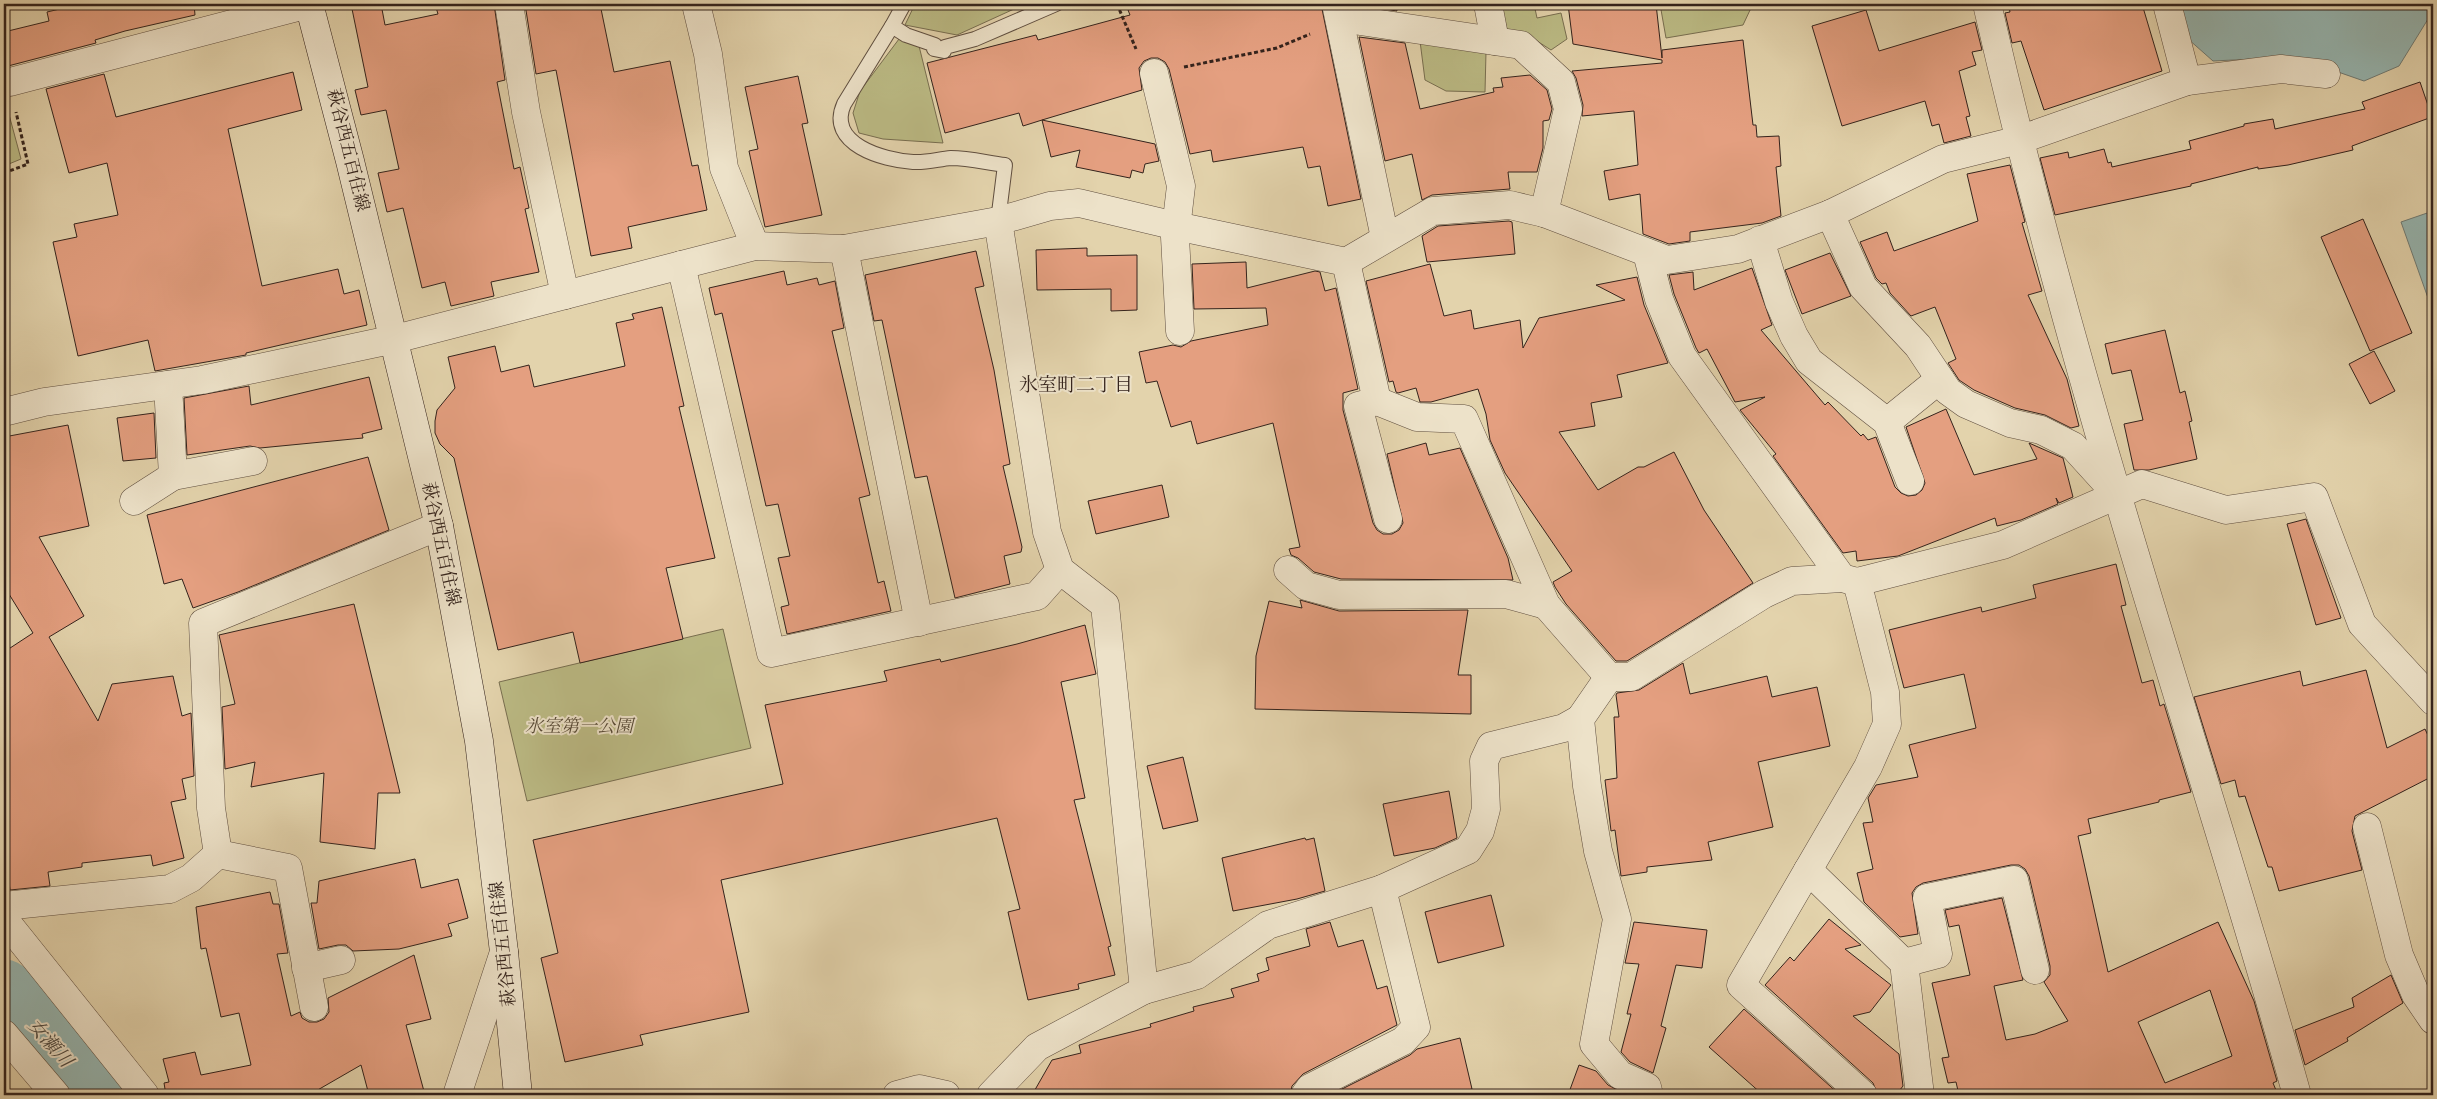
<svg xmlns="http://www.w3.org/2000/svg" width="2437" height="1099" viewBox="0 0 2437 1099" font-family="'IM FELL French Canon','Noto Serif JP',serif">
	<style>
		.green { fill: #bbba84; stroke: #786e50 }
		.water { fill: #96b6b1; stroke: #6f7b75 }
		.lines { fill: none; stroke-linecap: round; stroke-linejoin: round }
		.river { stroke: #96b6b1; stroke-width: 61 }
		.building { fill: #e49f80; stroke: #34231c; fill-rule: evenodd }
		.lane-casing { stroke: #604f40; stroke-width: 16 }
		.street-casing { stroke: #604f40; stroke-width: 29 }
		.secondary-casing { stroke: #34231c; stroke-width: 29 }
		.path { stroke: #34231c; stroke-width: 3; stroke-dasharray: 4 2.5; stroke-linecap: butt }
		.lane { stroke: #ede2c9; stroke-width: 14 }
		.street { stroke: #ede2c9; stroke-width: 28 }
		.secondary { stroke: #ede2c9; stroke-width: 28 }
		.labels { text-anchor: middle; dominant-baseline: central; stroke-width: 4; stroke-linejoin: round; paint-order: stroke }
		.street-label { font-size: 18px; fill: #34231c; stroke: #ede2c9 }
		.park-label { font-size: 18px; font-style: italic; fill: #564936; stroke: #ede2c9 }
		.neighbourhood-label { font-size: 19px; fill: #34231c; stroke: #ede2c9 }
		.water-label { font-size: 19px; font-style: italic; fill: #4c4841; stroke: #ede2c9 }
	</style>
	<rect width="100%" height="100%" fill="#e3d3ac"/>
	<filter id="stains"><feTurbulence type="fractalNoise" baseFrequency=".004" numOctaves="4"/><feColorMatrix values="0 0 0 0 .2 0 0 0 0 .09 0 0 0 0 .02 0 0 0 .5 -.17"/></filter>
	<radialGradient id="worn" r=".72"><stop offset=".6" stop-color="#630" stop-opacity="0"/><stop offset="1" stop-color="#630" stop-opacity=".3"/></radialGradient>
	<g class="green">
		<path d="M915,4h110l-68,31 -52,-10z"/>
		<path d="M1501,4h33l3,14 24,-5 6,26 -16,11 -14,-9 -30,-11z"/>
		<path d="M1660,4h90l1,4 -8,17 -77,13z"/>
		<path d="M899,39l20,7 24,97 -60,-4 -24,-6 -6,-20 7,-22z"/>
		<path d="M1420,41l66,11 -1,40 -39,-1 -21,-11z"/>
		<path d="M4,96l17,63 -17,7z"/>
		<path d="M723,629l28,119 -224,53 -28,-119z"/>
	</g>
	<g class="water">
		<path d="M2178,4h255v7l-34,55 -35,15 -69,-24 -82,4 -26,-23z"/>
		<path d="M2433,211v101l-32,-90z"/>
	</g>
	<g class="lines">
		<path class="river" d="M4,990l91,105"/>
	</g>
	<g class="building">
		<path d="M81,4h113l1,11 -70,16 -30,9 1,3 -88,23 -4,-20v-14l45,-11 -2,-9z"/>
		<path d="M351,4h30l4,21 53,-11 -3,-10h59l11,76 -8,2 17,87 6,-2 9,41 -4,1 14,63 -48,10 3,14 -43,10 -6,-24 -23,6 -19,-80 -16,4 -9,-39 21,-4 -13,-59 -25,5 -6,-25 13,-3z"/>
		<path d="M525,4h75l14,68 56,-11 22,105 6,-1 9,45 -79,17 4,21 -41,8 -35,-186 -20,4z"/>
		<path d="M1147,4h174l40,195 -33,7 -8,-40 -12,2 -5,-21 -90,15 -2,-12 -21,4 -21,-85 -4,-7 -7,-4h-7l-7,3 -5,7 3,22 -100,30 113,24 4,17 -14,3 -2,9 -11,-3 -2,8 -54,-11 4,-17 -29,7 -9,-37 -19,6 -4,-13 -74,20 -18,-70 109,-28 2,5 92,-25 -2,-5z"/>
		<path d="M1352,4h44l1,7z"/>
		<path d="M1568,4h88l6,54v-8l81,-10 10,85h3l1,12 22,-1 2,30 -5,1 5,49 -19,7 -72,9v9l-21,3 -26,-10 -3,-40 -31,6 -5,-29 34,-6 -4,-54 -52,5 1,-11 -7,-27 -4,-7 90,-8v-3l-89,-16z"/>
		<path d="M2024,4h118l20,67 -118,39 -23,-69 -9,2 -7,-30 5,-1 -1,-5z"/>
		<path d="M1866,10l13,41 96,-29 7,28 -10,2 4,13 -17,6 11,45 -4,1 5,19 -27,7 -5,-19 -7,2 -7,-25 -83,25 -30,-100z"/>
		<path d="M1359,37l46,6 15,66 74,-17 -1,-4 10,-1 -2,-9 29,-3 17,15 5,19 -3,11 -6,1v27l-6,24h-29l2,17 -78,6 -10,5 -10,-46 -27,7z"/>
		<path d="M293,72l9,38 -74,19 34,157 76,-17 6,25 15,-4 8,35 -121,28v2l-91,16 -7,-31 -70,16 -25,-114 24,-5 -3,-13 44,-9 -11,-52 -38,10 -23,-84 58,-15 12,43z"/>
		<path d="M798,76l10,47 -6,1 20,91 -57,12 -16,-76 9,-2 -13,-62z"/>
		<path d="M2420,82l12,35 -80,29 1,4 -65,15 -30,4v-2l-67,17v2l-136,29 -15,-57 28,-6 1,6 35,-9 4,14 3,-1 1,5 79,-18 -2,-8 55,-15v-2l29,-5 2,10 90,-20 -3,-7z"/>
		<path d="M2010,165l15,57 -3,1 20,68 -14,4 39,84 12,47 -8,2 -26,-13 -30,-7 -41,-18 -15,-10 -11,-17 8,-4 -21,-52 -24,9 -21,-23 -4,-10 -4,1 -6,-6 -16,-36 27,-10 7,19 84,-30 -11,-47z"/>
		<path d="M2363,219l49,114 -42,18 -49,-114z"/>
		<path d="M1509,221l3,1 3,32 -88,8 -5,-26 16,-10z"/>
		<path d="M1087,248v8l50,-1v55l-26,1v-22l-74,1 -1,-40z"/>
		<path d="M976,251l8,35 -9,2 19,82 16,94 -7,2 19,81 -1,5 -17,4 6,28 -55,14 -28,-122 -12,2 -33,-158 -8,1 -9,-46z"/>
		<path d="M1830,253l21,43 -49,18 -17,-44z"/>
		<path d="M1246,262l1,26 68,-17 5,1 5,19 11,-3 22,101 -15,4v17l30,113 4,7 6,4h9l7,-4 4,-7 -16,-69 39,-11 3,12 31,-7 48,110 5,22 -172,-1 -27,-7 -16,-14 -7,-3 -2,-6 11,-2 -27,-124 -76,21 -6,-23 -20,6 -14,-46 -11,2 -7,-31 34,-7 8,2 10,-6 77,-16 -2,-17 -72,1 -2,-45z"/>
		<path d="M1430,264l14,52 27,-6 3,19 46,-9 3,28 16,-30 86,-18 -29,-15 41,-8 7,28 24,58 -51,12 5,22 -31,6 4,23 -36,6 39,58 40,-23h6l30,-15 30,58 49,73 -126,78h-11l-50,-57 -11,-17 -2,-5 19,-11 -67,-98 -15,-33 -4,-26 -8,-25 -47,13h-11l-4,-14 -18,5 -2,-1 -3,-11 -4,1 -23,-101z"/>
		<path d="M1752,268l20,57 -11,5 64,75 3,-3 33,34 2,-2 5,6 8,-3 19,50 6,6 7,3 8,-1 6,-5 3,-7 -19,-56 40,-18 28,66 63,-16 -8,-16 34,15 10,39 -14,6 -3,-5 2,6 -37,16 -24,6 -2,-8 -97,38 -41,5 -1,-10 -13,2 -70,-97 3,-2 -36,-44 25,-13 -30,5 -28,-53 -8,4 -3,-5 -22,-54 -5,-19 24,-3 1,18z"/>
		<path d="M784,271l3,14 30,-7 2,7 16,-4 9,47 -12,3 38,164 -11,3 19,85 6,-2 7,30 -104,23 -6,-27 8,-2 -11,-47 12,-2 -12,-52 -12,2 -44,-193 -7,2 -6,-27z"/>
		<path d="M662,307l22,99 -5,1 36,151 -49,10 17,71 -103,24 -7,-31 -75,18 -44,-192 -14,-14 -5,-11v-12l2,-11 18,-22 -7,-31 47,-11 6,26 28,-7 5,22 91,-21 -9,-43 18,-4 -2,-5z"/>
		<path d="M2165,330l15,63 5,-2 7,30 -3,1 8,37 -48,11h-15l-10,-46 19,-4 -12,-50 -19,4 -7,-30z"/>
		<path d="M2374,351l21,40 -25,13 -21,-40z"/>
		<path d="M369,377l13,52 -20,5 1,4 -103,10 -10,-2 -63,9 -3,-57 65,-12 2,19z"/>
		<path d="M154,413l2,45 -33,3 -6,-43z"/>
		<path d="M68,425l21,101 -50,11 45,79 -35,21 49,84 14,-37 61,-8 9,40 9,-3 3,63 -12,3 4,20 -15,3 13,56 -31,8 -2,-11 -69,8v4l-34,5 2,14 -40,4 -6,-47v-191l29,-19 -29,-47v-149z"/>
		<path d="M368,457l21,73 -151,62 -45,16 -11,-29 -18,5 -17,-69z"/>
		<path d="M1162,485l7,32 -73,17 -8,-33z"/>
		<path d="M2306,519l35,99 -25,7 -29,-101z"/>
		<path d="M2116,564l10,41 -5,1 21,77 11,-3 7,26 4,-2 27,88 -32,8v2l-71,17 3,14 -13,3 30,136 110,-50 36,79 23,80 -4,2 5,12h-319l-3,-13 -8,1 -6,-25 7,-1 -17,-74 38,-8 -11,-50 -10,2 -4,-17 57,-12 21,82 -29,6 12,54 29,-6 33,-13 -24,-39 6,-7v-9l-21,-90 -4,-7 -6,-4h-8l-88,18 -7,4 -4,6 6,41 -18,3 -36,-35 -7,-29 16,-4 -10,-46 10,-1 -5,-24 8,-13 42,-8 -9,-32 67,-17 -12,-54 -60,14 -15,-58 92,-23 1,5 54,-14 -3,-13zM2210,990l22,66 -67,27 -27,-61z"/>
		<path d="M1300,600l39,11 129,-1 -10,65h13v39l-216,-5 1,-53 13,-55 33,7z"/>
		<path d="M354,604l46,189h-22l-3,56 -55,-7 4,-69 -73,14 4,-25 -30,7 -3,-62 13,-3 -16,-69z"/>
		<path d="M1085,625l11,49 -35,8 24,116 -11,2 37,146 -3,1 7,28 -37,9 1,5 -51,11 -20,-88 12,-3 -23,-91 -276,62 28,132 -109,23 3,10 -78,17 -24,-104 17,-5 -25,-113 250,-56 -18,-79 122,-24 -3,-10 56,-12 1,3 76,-18z"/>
		<path d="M1683,663l7,31 77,-18 5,21 45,-10 13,59 -72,16 15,65 -65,15 4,18 -65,7v5l-26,4 -6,-46 -4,1 -6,-51 12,-2 -3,-61h5l-3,-22 1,-2 22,-3z"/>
		<path d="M2366,670l21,78 38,-19 8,17v30l-78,40 -3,15 10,39 -83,21 -7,-24h-4l-23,-71 -6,1 -4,-17 -14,4 -27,-87 106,-26 3,15z"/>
		<path d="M1183,757l15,64 -35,8 -16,-63z"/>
		<path d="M1449,791l8,47 -22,10 -41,8 -11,-52z"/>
		<path d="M1305,838l1,2 8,-2 11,53 -28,8 -64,12 -11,-53z"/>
		<path d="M415,859l6,29 37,-9 10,39 -20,6 4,12 -53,13 -46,2 -7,-6h-8l-19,4 -8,-46h6l2,-22z"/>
		<path d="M270,892l3,12h6l9,49 -11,1 14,62 9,-4 2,6 7,4h8l7,-3 5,-7 -1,-14 86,-43 17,64 -25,6 19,70h-56l-8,-30 -52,30h-143l-2,-12 5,-1 -6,-23 32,-7 6,23 50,-10 -12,-52 -18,4 -15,-69 -5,1 -5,-42z"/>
		<path d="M1491,895l13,51 -66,17 -13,-51z"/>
		<path d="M1829,919l32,26 -16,4 46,36 -21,27 -17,4 46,38 4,32 -7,9h-18l-5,-12 -108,-98 25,-28 4,4z"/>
		<path d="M1330,922l8,25 25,-7 14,49 10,-3 10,39 -94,49 -11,12 -2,9h-258l20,-35 29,-7 -2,-8 72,-18 -1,-3 44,-13 -1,-4 41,-10 -3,-8 28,-8 -2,-7 12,-4 -3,-12 44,-12 -4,-17z"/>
		<path d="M1634,922l73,8 -5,38 -26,-3 -15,61 5,2 -13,45 -23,-11 -9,-10 10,-38h-4l12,-50 -14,-1z"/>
		<path d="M2391,975l12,28 -56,35 1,3 -43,24 -10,-35 59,-23 -2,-9z"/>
		<path d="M1744,1009l96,86h-77l-54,-48z"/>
		<path d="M1460,1038l12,51 -25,6h-117l80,-40 7,-6z"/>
		<path d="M1579,1065l17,6 12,14 19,10h-59z"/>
	</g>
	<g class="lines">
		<g class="lane-casing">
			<g id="lane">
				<path d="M904,4l-12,22 14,9 29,10 -1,4 10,2 1,-4 30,-8 81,-35"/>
				<path d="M892,26l-48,78c-18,40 39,56 69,58 13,1 26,-3 38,-4 18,0 37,5 54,7l-7,56"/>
			</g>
		</g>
		<g class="street-casing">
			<g id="street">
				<path d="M509,4l17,108 39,183"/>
				<path d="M696,4l12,50 16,114 31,78"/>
				<path d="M1336,4l49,234"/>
				<path d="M1488,4l7,37"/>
				<path d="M1987,4c38,165 82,328 130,490 59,201 124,400 180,601"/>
				<path d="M1340,18l181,27 40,37 7,27 -24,104"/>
				<path d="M1154,73l27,113 -6,51 5,94"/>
				<path d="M2187,81l94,-12 45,5"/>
				<path d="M10,82l299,-78"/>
				<path d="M1830,214l33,73 55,59 30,45 18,13 44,19 31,7 32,16 39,43"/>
				<path d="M998,221l49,311 13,38 45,35 39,385 53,-15 71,-50 114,-36 34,138 -13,14 -93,47 -5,7"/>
				<path d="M1760,240l19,62 15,34 15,25 78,61 23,59"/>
				<path d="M844,249l75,373"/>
				<path d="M1647,253l12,46 23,57 160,222"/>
				<path d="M1346,262l31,139 40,16 47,2 82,186 63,72h22l133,-83 28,-13 50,-3 15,4"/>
				<path d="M681,265l90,388 266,-57 23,-26"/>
				<path d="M168,385l5,91 80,-15"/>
				<path d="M1377,401l-19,5 30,113"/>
				<path d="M4,412l40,-10 158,-22 193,-41 360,-93 89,3 154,-28 52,-15 29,-3 97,23 170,36 87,-51 77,-6 34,8 123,47 71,-11 92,-35 113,-55 76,-19 168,-59 -20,-77"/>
				<path d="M1887,422l53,-43"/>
				<path d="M134,501l39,-25"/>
				<path d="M1288,570l18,16 33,9 167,-1 40,11"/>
				<path d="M1609,677l-29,42 7,67 11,65 19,68 -23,125 26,31 27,12 2,8"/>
				<path d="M2367,827l32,128 17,40 17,25"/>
				<path d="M218,854l70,14 26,139"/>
				<path d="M1808,870l96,93 16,132"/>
				<path d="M1382,889l86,-39 12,-19 6,-22 -2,-48 7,-15 73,-18 16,-9"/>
				<path d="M4,906l166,-17 21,-11 27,-24 -7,-46 -8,-185 236,-97"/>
				<path d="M4,919l141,176"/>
				<path d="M1904,963l34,-9 -11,-56 87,-18 21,90"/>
				<path d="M306,968l35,-8"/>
				<path d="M4,1034l52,61"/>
				<path d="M457,1095l47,-143"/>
				<path d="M897,1095l22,-6 27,6"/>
				<path d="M991,1095l46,-48 107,-57"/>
				<path d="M1863,1095l-122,-110 127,-218 19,-43 -2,-32 -28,-110 146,-37 139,-61 84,26 88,-13 48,127 71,77"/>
			</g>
		</g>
		<g class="secondary-casing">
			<path id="secondary" d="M309,4l41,157 89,365 40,215 25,211 14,143"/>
		</g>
		<g class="path">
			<path d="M1117,4l19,45"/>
			<path d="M1184,67l93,-19 33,-14"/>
			<path d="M4,173l24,-9 -12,-52"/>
		</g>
		<use href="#lane" class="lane"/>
		<use href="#street" class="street"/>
		<use href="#secondary" class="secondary"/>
	</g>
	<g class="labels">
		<g class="street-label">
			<text transform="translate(348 150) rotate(76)">萩谷西五百住線</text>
			<text transform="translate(441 544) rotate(78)">萩谷西五百住線</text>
			<text transform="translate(503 944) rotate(-96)">萩谷西五百住線</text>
		</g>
		<g class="park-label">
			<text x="579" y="726">氷室第一公園</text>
		</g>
		<g class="neighbourhood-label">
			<text x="1076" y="385">氷室町二丁目</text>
		</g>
		<g class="water-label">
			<text transform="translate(50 1043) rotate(49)">女瀬川</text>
		</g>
	</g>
	<rect width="2437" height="1099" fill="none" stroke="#e3d3ac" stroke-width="20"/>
	<rect x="5" y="5" width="2427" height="1089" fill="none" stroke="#34231c" stroke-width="2.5"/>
	<rect x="10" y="10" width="2417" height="1079" fill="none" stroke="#34231c"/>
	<rect width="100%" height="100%" filter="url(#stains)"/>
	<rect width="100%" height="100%" fill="url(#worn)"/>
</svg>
